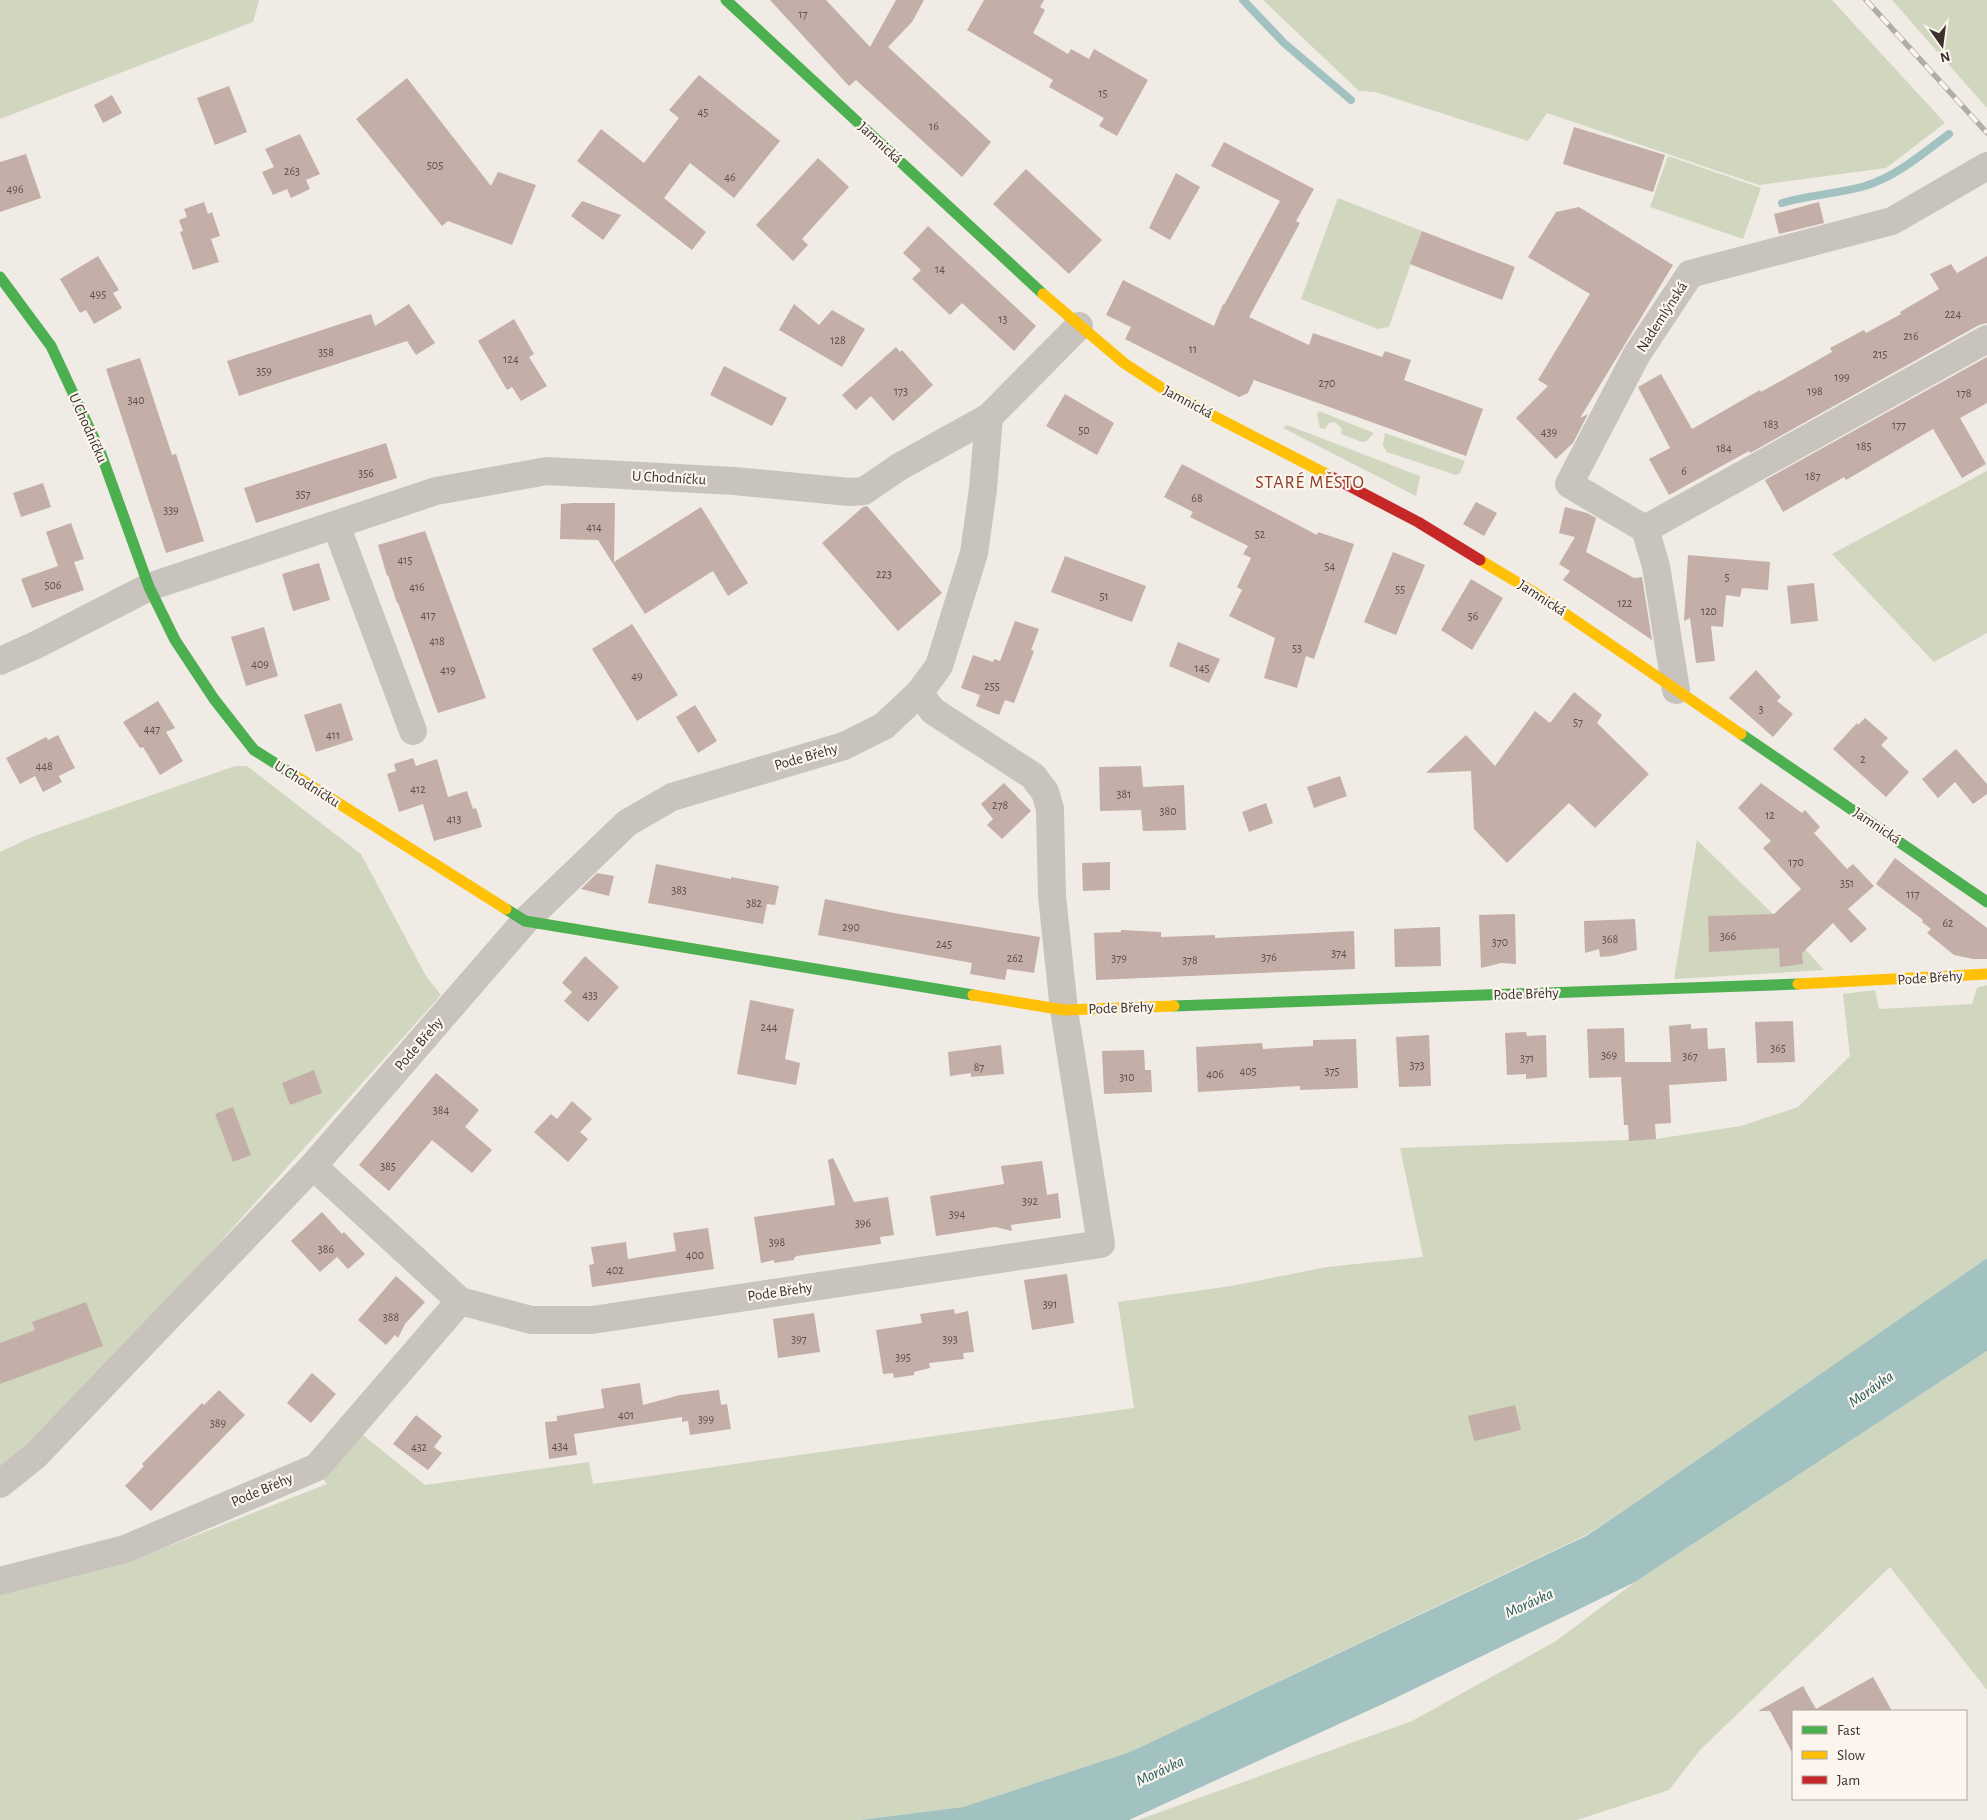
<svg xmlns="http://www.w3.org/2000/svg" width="1987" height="1820" viewBox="0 0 1987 1820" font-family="'Alegreya Sans',sans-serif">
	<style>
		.green { fill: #d1d6bf }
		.water { fill: #a1c2c1 }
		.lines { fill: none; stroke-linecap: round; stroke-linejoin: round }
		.stream { stroke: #a1c2c1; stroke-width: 8 }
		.building { fill: #c3afa7 }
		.street { stroke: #c9c3be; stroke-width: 28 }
		.fast { stroke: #4caf50; stroke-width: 11 }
		.slow { stroke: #ffc107; stroke-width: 11 }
		.jam { stroke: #c62828; stroke-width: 11 }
		.rail-casing { stroke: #b1aca8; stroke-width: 5.5 }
		.rail { stroke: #fbf5ee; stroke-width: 4; stroke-dasharray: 11; stroke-linecap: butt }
		.labels { text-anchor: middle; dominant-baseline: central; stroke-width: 4.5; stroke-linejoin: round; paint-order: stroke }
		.number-label { font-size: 12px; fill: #5d504a }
		.street-label { font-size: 15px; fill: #3b302b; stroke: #fbf5ee }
		.water-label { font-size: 16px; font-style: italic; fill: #1f5a5e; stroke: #fbf5ee }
		.quarter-label { font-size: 18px; letter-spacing: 1px; fill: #8c3b22; stroke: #fbf5ee }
	</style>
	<rect width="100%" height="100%" fill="#f0ebe5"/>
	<g class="green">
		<path d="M0,0h259l-6,22 -253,97z"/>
		<path d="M1263,0h569l113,123 -59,45 -127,17 -212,-72 -19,28 -153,-49 -16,-1z"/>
		<path d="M1892,0h95v108z"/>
		<path d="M1668,156l93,32 -18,51 -93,-32z"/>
		<path d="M1338,198l84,33 -33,96 -11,2 -77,-30z"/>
		<path d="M1319,411l55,22 -7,8 -5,1 -21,-8 1,-5 -7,-7 -6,1 -4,6 -5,-1 -3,-14z"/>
		<path d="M1287,425l133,51 -4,20 -133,-68z"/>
		<path d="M1385,433l80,28 -5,12 -4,2 -69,-23 -4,-7z"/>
		<path d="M1987,471v162l-53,29 -102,-108z"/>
		<path d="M235,766h12l114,88 65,122 15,19 -322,360 -71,72 -48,42v-617l32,-15z"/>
		<path d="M1697,840l77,75 50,55 -150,9z"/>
		<path d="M1987,985v273l-336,234 -65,43 -456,217 -167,55 -103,13h-860v-227l128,-31 199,-78 -8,-11 39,-42 67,54 164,-23 4,22 541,-76 -16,-106 113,-16 96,-19 96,-10 -23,-109 256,-9 85,-13 57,-19 52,-51 -7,-62 32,-4 4,19 93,-5 5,-16z"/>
		<path d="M1987,1351v339l-97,-123 -190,183 -31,40 -92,30h-439l274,-99 144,-80 79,-59z"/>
	</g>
	<path class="water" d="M1987,1258v93l-352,231 -248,120 -258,118h-269l103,-13 167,-55 456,-216 65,-44z"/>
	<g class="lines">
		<g class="stream">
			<path d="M1243,0l41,43 67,57"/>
			<path d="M1782,203c27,-8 55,-9 83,-17 32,-10 57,-32 84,-52"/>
		</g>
	</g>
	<g class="building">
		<path d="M770,0h56l44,47 26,-47h28l-12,22 -24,25 103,95 -29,35 -106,-97 -7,6z"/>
		<path d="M984,0h60l-4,7 5,3 -12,23 35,21 3,-5 18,10 5,-10 54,31 -31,56 -18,-10 5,-8 -55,-31 4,-7 -86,-50z"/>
		<path d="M699,75l81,66 -46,57 -44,-35 -26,35 42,34 -14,18 -115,-89 24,-32 43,34 35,-45 -10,-8z"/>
		<path d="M407,78l84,108 7,-14 38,13 -24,60 -64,-24 -6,5 -86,-107z"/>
		<path d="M229,86l18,46 -32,13 -18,-47z"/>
		<path d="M112,95l10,18 -19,10 -9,-18z"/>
		<path d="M1574,127l91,28 -12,37 -90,-28z"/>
		<path d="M300,134l20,40 -14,6 4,9 -19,9 -4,-9 -14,6 -11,-23 12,-5 -9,-18z"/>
		<path d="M1224,142l90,47 -18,32 4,2 -51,94 60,28 4,-12 69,24 3,-6 26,9 -7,20 79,29 -17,47 -212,-76 -6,13 -9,4 -114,-58 6,-12 -25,-12 17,-35 91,46 9,-22 1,1 56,-104 -69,-35z"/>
		<path d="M26,154l15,44 -41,14v-50z"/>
		<path d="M818,158l31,29 -47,52 6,6 -15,16 -37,-36z"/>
		<path d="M1026,169l76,71 -33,34 -76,-70z"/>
		<path d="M1176,173l24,14 -30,53 -21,-12z"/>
		<path d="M582,201l39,14 -18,25 -32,-24z"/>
		<path d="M204,202l4,12 4,-2 8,24 -9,3 8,23 -26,8 -13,-38 3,-1 -4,-11 8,-3 -3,-8z"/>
		<path d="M1819,202l5,21 -45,11 -5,-20z"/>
		<path d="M1579,207l94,58 -93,153 8,-4 -15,29 -17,16 -40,-41 32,-32 -10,-6 52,-86 -62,-37 28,-45z"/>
		<path d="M928,226l108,100 -22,25 -52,-48 -12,12 -38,-36 9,-9 -18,-17z"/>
		<path d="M1422,231l93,36 -13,33 -92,-36z"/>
		<path d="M98,256l21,34 -6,3 9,15 -28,16 -8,-14 -6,3 -20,-34z"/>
		<path d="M1987,256v67l-8,2 -229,128 -1,-2 -80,44 -20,-36 21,-11 -32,-61 23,-13 31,55 68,-39 1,2 71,-40 -2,-4 34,-18 2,3 35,-19 -1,-2 39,-23 -9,-15 21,-10 6,9z"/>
		<path d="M409,304l26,39 -19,12 -9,-14 -168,55 -12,-35 144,-47 4,12z"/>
		<path d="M794,304l25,21 13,-15 33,19 -23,38 -63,-37z"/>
		<path d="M514,319l20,35 -5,3 18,29 -26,15 -9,-14 -5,3 -29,-49z"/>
		<path d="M896,347l4,5 2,-2 31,35 -40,36 -22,-25 -15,14 -14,-15z"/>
		<path d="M1987,357v46l-27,15 26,46 -24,14 -29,-49 -87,51 -2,-3 -61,35 -18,-32z"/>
		<path d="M140,358l32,97 4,-1 28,87 -38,12 -60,-184z"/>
		<path d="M724,366l63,32 -15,28 -62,-31z"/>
		<path d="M1065,394l49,29 -17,32 -51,-29z"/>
		<path d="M386,443l11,35 -141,45 -12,-35z"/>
		<path d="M1182,464l135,71 1,-3 36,12 -40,115 -8,-3 -9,32 -33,-10 11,-40 -46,-22 13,-26 -5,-3 14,-29 -8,-4 5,-8 -58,-29 3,-5 -29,-15z"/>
		<path d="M43,483l8,24 -30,10 -8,-24z"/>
		<path d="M1476,502l21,11 -13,23 -21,-12z"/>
		<path d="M573,503h42l-1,59 87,-55 47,76 -20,13 -15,-25 -68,43 -47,-74 -38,-1 1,-35z"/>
		<path d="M867,506l75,87 -44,38 -76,-88 41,-36z"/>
		<path d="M1565,507l22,6 9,5 -10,34 48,26 8,-1 10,63 -89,-60 7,-9 -11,-7 16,-27 -16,-4z"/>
		<path d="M71,523l13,36 -10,3 10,28 -52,18 -11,-29 37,-13 -12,-34z"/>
		<path d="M425,531l61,167 -48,15 -40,-110h-1l-9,-28 -1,1 -9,-31z"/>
		<path d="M1393,552l32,13 -29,70 -32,-13z"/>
		<path d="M1688,555l82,7 -2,28 -26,-2 -2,9 -14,-2 -3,32 -12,-1 4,35 -19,2 -6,-45 -6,3z"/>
		<path d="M1065,556l81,30 -14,36 -81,-30z"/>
		<path d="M319,563l11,37 -37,11 -11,-37z"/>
		<path d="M1471,579l32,19 -31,52 -31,-20z"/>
		<path d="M1814,583l4,38 -27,3 -4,-38z"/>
		<path d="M1015,621l24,8 -8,21 3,1 -20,52 -9,-3 -6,15 -23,-9 4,-11 -19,-7 12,-33 20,7 1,-3 6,2z"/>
		<path d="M632,624l46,71 -41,26 -45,-72z"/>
		<path d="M264,627l14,49 -32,10 -15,-49z"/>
		<path d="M1178,642l42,17 -11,24 -40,-17z"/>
		<path d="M1756,670l25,27 -4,4 16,13 -20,23 -44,-39z"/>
		<path d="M1574,692l28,23 -5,8 52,51 -54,54 -26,-25 -62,60 -33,-34 -3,-58 -45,2 40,-38 29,31 40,-55 15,12z"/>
		<path d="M158,701l17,27 -9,4 17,29 -23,14 -17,-28 -3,1 -17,-26z"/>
		<path d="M341,703l12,37 -37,12 -12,-37z"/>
		<path d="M695,705l22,36 -19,12 -22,-36z"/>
		<path d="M1865,718l23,20 -7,7 28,27 -23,25 -53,-48 24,-26 1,2z"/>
		<path d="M58,735l17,33 -16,8 3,6 -19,10 -8,-16 -15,8 -14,-26 40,-21 2,3z"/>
		<path d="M1956,749l31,35v10l-14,10 -18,-22 -17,16 -16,-19z"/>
		<path d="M413,758l3,8 21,-7 11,38 19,-6 6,18 3,-1 6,19 -48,14 -11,-37 -24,8 -12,-38 9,-3 -2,-7z"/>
		<path d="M1141,766l2,21 41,-2 2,45 -43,1 -2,-21 -41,1 -1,-44z"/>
		<path d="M1340,776l7,20 -33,12 -7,-21z"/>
		<path d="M1004,783l27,28 -29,28 -15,-14 6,-6 -12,-15z"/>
		<path d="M1761,783l41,30 3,-3 15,17 -6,6 33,36 6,-5 21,22 -26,23 19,20 -16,14 -18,-20 -31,30 1,11 -23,3 -1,-19 -70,4 -1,-36 66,-2 27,-25 -38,-41 8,-7 -33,-33z"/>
		<path d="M1266,803l7,20 -24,9 -7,-20z"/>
		<path d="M1895,858l92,70v31h-14l-19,-4 -27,-22 4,-4 -9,-7 1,-2 -47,-36z"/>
		<path d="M1110,862v28l-27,1 -1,-28z"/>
		<path d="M656,864l75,15v-2l48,9 -4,19 -8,-1 -4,20 -115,-21z"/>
		<path d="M597,873l17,3 -5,20 -28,-7z"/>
		<path d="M825,899l74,15 141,23 -6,36 -27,-4 -2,11 -35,-6 2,-11 -154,-28z"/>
		<path d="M1515,914l1,50 -15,-1 -20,5 -2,-53z"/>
		<path d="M1635,919l2,31 -25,6 -12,1 -1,-8 -14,4 -1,-32z"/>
		<path d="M1440,927l1,39 -46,1 -1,-38z"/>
		<path d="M1121,930l40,2v5l54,-2v3l139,-7 1,38 -259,11 -2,-47 27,-1z"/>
		<path d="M585,956l34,31 -31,35 -24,-21 8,-9 -10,-9z"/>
		<path d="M750,1000l44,9 -9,50 15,4 -4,22 -59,-11z"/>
		<path d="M1793,1021l2,41 -38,1 -2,-41z"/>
		<path d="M1691,1024v5l16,-1 1,21 17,-1 2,33 -58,4 2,38 -16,1 1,15 -27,2 -1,-16h-4l-3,-48 -32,1 -2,-49 37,-1 1,34h46l-2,-36z"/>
		<path d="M1526,1032l1,4 19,-1 1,42 -21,2v-5l-19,1 -2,-42z"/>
		<path d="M1429,1035l2,51 -32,1 -3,-50z"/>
		<path d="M1356,1039l2,49 -58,2v-4l-102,6 -2,-45 66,-4 1,6 50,-3v-6z"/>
		<path d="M1001,1045l3,29 -33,3v-4l-21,3 -2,-24z"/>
		<path d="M1144,1050l1,20h6l1,22 -48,2 -2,-43z"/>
		<path d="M314,1070l8,23 -32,12 -8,-22z"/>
		<path d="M436,1073l43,37 -14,17 27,23 -20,23 -40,-33 -43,51 -30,-26z"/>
		<path d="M572,1101l20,18 -12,13 8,7 -20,23 -34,-30 17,-18 6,5z"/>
		<path d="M233,1107l18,48 -18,7 -18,-48z"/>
		<path d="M833,1158l21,44 34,-5 6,38 -14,2 1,7 -84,12 -3,2v2l-20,3v-3l-13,3 -7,-46 81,-12 -7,-45z"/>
		<path d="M1042,1161l5,34 11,-2 3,25 -50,7 1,6 -17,-4 -59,9 -6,-40 74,-12 -3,-18z"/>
		<path d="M322,1212l20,22 2,-2 21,22 -17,15 -11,-12 -17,15 -29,-31z"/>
		<path d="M708,1228l6,41 -122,18 -3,-22 5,-1 -3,-17 35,-5 2,17 48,-8 -3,-18z"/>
		<path d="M1067,1274l7,49 -42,7 -8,-50z"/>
		<path d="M396,1276l29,26 -20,22 -7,14 -3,-3 -9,10 -28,-25z"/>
		<path d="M86,1302l17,44 -103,38v-41l35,-13 -3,-8z"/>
		<path d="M954,1309l1,5 13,-3 6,41 -11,1 1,6 -35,4 1,5 -16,4v3l-20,3 -1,-5 -10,1 -7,-44 46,-7 -2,-9z"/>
		<path d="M814,1313l6,39 -42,6 -5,-39z"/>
		<path d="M312,1373l24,21 -25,29 -24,-20z"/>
		<path d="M640,1383l3,22 37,-10 39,-5 2,15 6,-1 4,25 -41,6 -2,-14 -6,1v-5l-108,17 3,21 -28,4 -4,-37 12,-1v-5l47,-8 -3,-19z"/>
		<path d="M219,1390l26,25 -94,96 -26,-25 19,-20 -2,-2 60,-61 2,2z"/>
		<path d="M1515,1405l6,25 -47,11 -6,-25z"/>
		<path d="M416,1415l26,21 -8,11 8,6 -14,17 -35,-26z"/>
		<path d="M1873,1677l19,34h-99v43l-23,-43h-12l45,-25 13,23z"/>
	</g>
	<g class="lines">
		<g class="street">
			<path d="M336,525l77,206"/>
			<path d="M1645,529l342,-190"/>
			<path d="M0,661l36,-16 113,-58 287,-96 111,-20 187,10 116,11 14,-1 35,-24 90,-50"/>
			<path d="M1676,690l-20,-124 -11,-37 -76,-45 68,-130 53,-80 202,-53 95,-55"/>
			<path d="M313,1166l147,135 71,19h61l509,-76 -37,-234 -12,-114 -2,-87 -5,-17 -12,-16 -100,-65 -14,-18"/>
			<path d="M0,1484l35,-28 278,-290 212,-245 102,-98 45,-26 172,-51 40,-20 35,-33 20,-27 35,-113 9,-64 6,-72 90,-91"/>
			<path d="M0,1581l125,-32 192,-82 143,-166"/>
		</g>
		<g class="fast">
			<path d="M726,0l317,294"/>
			<path d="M0,277l51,69 49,105 49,136 26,53 39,59 40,51 43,27"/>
			<path d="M1741,734l246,168"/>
			<path d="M506,909l19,12 448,74"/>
			<path d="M1174,1006l624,-22"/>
		</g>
		<g class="slow">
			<path d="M1043,294l81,69 47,31 159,82"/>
			<path d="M1480,560l55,33 206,141"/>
			<path d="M297,777l209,132"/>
			<path d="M1798,984l189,-10"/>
			<path d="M973,995l91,15 110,-4"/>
		</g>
		<path class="jam" d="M1330,476l88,46 62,38"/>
		<g class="rail-casing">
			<path id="rail" d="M1866,0l121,133"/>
		</g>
		<use href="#rail" class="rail"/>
	</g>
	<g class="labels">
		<g class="number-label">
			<text x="803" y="14">17</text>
			<text x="1103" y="93">15</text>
			<text x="703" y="112">45</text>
			<text x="934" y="126">16</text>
			<text x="435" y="165">505</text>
			<text x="292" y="171">263</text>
			<text x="730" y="177">46</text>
			<text x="15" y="189">496</text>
			<text x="940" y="269">14</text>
			<text x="98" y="294">495</text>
			<text x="1953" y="314">224</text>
			<text x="1003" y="319">13</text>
			<text x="1911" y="336">216</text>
			<text x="838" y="340">128</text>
			<text x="1193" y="349">11</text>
			<text x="326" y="352">358</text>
			<text x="1880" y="354">215</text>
			<text x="511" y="359">124</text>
			<text x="264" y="371">359</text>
			<text x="1842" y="377">199</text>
			<text x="1327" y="383">270</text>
			<text x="901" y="391">173</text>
			<text x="1815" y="391">198</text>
			<text x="1964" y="393">178</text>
			<text x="136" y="400">340</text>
			<text x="1771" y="424">183</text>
			<text x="1899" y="425">177</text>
			<text x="1084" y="430">50</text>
			<text x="1549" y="432">439</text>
			<text x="1864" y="446">185</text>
			<text x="1724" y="448">184</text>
			<text x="1684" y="471">6</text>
			<text x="366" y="473">356</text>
			<text x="1813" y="476">187</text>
			<text x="303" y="494">357</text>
			<text x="1197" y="498">68</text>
			<text x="171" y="510">339</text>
			<text x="594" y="527">414</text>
			<text x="1260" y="534">52</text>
			<text x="405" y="560">415</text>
			<text x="1330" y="566">54</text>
			<text x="884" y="574">223</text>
			<text x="1727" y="577">5</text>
			<text x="53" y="585">506</text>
			<text x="417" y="587">416</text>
			<text x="1400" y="589">55</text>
			<text x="1104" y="596">51</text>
			<text x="1625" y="603">122</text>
			<text x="1709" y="611">120</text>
			<text x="428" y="615">417</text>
			<text x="1473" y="616">56</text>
			<text x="437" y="641">418</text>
			<text x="1297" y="648">53</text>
			<text x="260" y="664">409</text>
			<text x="1202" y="668">145</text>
			<text x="448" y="670">419</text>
			<text x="637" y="676">49</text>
			<text x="992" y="686">255</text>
			<text x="1761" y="709">3</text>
			<text x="1578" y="722">57</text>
			<text x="152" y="729">447</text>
			<text x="333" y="735">411</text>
			<text x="1863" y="759">2</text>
			<text x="44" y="766">448</text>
			<text x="418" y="789">412</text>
			<text x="1124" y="794">381</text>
			<text x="1000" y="805">278</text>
			<text x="1168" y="811">380</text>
			<text x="1770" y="815">12</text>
			<text x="454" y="819">413</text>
			<text x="1796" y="862">170</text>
			<text x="1847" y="883">351</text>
			<text x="679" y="890">383</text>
			<text x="1913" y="894">117</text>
			<text x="754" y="903">382</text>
			<text x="1948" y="923">62</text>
			<text x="851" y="927">290</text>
			<text x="1728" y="936">366</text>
			<text x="1610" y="939">368</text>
			<text x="1500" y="942">370</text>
			<text x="944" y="944">245</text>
			<text x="1339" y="953">374</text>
			<text x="1269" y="957">376</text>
			<text x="1015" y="958">262</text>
			<text x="1119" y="958">379</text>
			<text x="1190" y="960">378</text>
			<text x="590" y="995">433</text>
			<text x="769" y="1027">244</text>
			<text x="1778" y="1048">365</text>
			<text x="1609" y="1055">369</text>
			<text x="1690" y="1056">367</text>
			<text x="1527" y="1058">371</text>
			<text x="1417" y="1065">373</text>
			<text x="979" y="1067">87</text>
			<text x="1248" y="1071">405</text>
			<text x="1332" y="1071">375</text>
			<text x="1215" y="1074">406</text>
			<text x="1127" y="1077">310</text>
			<text x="441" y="1110">384</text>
			<text x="388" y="1166">385</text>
			<text x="1030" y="1201">392</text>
			<text x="957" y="1214">394</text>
			<text x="863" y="1223">396</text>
			<text x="777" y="1242">398</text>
			<text x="326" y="1249">386</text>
			<text x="695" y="1255">400</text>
			<text x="615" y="1270">402</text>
			<text x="1050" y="1304">391</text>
			<text x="391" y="1317">388</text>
			<text x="799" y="1339">397</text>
			<text x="950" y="1339">393</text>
			<text x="903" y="1357">395</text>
			<text x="626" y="1415">401</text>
			<text x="706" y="1419">399</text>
			<text x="218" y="1423">389</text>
			<text x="560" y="1446">434</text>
			<text x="419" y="1447">432</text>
		</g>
		<g class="street-label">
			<text transform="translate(880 143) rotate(43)">Jamnická</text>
			<text transform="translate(1662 317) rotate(-57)">Nademlýnská</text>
			<text transform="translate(1188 402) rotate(28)">Jamnická</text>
			<text transform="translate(88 428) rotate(66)">U Chodníčku</text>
			<text transform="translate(669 478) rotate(3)">U Chodníčku</text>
			<text transform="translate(1542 598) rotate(33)">Jamnická</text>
			<text transform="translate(806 757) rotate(-16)">Pode Břehy</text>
			<text transform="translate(307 784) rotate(32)">U Chodníčku</text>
			<text transform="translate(1877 826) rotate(34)">Jamnická</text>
			<text transform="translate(1930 978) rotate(-4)">Pode Břehy</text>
			<text transform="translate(1526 994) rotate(-2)">Pode Břehy</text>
			<text transform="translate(1121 1008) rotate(-2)">Pode Břehy</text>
			<text transform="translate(419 1044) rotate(-49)">Pode Břehy</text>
			<text transform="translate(780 1292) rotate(-8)">Pode Břehy</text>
			<text transform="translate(262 1490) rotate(-23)">Pode Břehy</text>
		</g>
		<g class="water-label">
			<text transform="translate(1871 1389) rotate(-35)">Morávka</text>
			<text transform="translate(1529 1603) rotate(-24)">Morávka</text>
			<text transform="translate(1160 1771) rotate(-25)">Morávka</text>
		</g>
		<g class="quarter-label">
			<text x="1310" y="483">STARÉ MĚSTO</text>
		</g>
	</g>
	<rect x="1792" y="1710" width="175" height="90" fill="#fbf5ee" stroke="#aea6a0"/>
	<rect x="1802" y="1726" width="25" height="8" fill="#4caf50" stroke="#aea6a0"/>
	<text x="1837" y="1735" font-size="15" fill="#3b302b">Fast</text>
	<rect x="1802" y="1751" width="25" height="8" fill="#ffc107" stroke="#aea6a0"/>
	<text x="1837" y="1760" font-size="15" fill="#3b302b">Slow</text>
	<rect x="1802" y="1776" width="25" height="8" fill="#c62828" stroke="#aea6a0"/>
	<text x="1837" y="1785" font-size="15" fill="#3b302b">Jam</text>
	<g transform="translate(1942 45) rotate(166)" stroke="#fbf5ee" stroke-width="4" paint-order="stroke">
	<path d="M0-4L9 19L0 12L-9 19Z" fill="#3b302b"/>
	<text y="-8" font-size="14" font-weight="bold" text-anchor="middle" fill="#3b302b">N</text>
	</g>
</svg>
